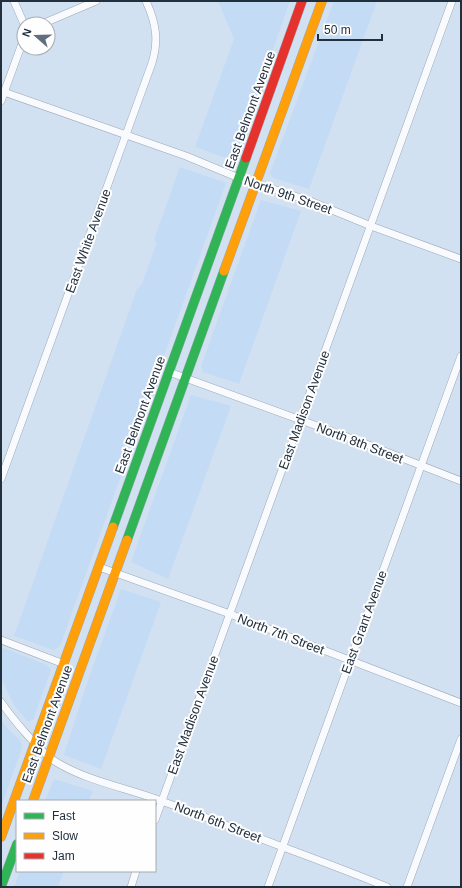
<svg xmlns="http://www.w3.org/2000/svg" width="462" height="888" viewBox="0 0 462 888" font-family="Helvetica,sans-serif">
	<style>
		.built { fill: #c3dbf5 }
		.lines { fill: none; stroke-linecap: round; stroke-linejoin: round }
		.street-casing { stroke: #9ba8b6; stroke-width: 8 }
		.fast-casing { stroke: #9ba8b6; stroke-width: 10 }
		.slow-casing { stroke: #9ba8b6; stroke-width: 10 }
		.jam-casing { stroke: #9ba8b6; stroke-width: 10 }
		.street { stroke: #f8fafd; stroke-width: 7 }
		.fast { stroke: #30b455; stroke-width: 9 }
		.slow { stroke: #ff9f0a; stroke-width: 9 }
		.jam { stroke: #e5322d; stroke-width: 9 }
		.labels { text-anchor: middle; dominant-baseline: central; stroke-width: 4; stroke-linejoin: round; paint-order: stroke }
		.street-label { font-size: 13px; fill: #22303e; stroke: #fefefe }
	</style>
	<rect width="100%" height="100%" fill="#d2e1f1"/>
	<g class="built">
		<path d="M218,1h72l-56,160 -39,-14 39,-108z"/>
		<path d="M334,1h43l-68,188 -36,-11 -3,-5z"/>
		<path d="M180,167l46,16 -166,463 -6,4 -40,-14 123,-347 5,-5 15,-42 -3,-2z"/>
		<path d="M261,200l40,11 -62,173 -36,-12 -2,-6z"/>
		<path d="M191,395l40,11 -63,173 -37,-17z"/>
		<path d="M121,589l40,13 -60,167 -37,-14 22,-69z"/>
		<path d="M1,647l46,18 4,5 -18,50 -5,2 -14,-17 -13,-27z"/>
		<path d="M1,720l8,10 12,11 1,7 -21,59z"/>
		<path d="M54,779l39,12 -4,10h-44z"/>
		<path d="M20,871h44l-6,16h-44z"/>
	</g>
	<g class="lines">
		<g class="street-casing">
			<g id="street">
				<path d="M14,1l10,23"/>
				<path d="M42,24l54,-23"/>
				<path d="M1,91l185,65 53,22 71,23 61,25 90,33"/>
				<path d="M1,101l23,-63"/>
				<path d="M169,372l192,70 100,39"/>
				<path d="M1,479l151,-416c7,-23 4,-40 -6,-62"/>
				<path d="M99,567l131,47 231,89"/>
				<path d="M1,640l63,24"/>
				<path d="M1,702c11,16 39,50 55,60 33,20 72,26 108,40 40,14 79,30 119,45 35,13 70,26 104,40"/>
				<path d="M155,820l297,-819"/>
				<path d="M131,887l5,-16"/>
				<path d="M268,887l193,-531"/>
				<path d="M407,887l54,-148"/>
			</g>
		</g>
		<g class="fast-casing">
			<g id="fast">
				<path d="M113,527l133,-369"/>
				<path d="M127,540l97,-269"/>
				<path d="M1,887l16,-43"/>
			</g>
		</g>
		<g class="slow-casing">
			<g id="slow">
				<path d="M224,271l98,-270"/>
				<path d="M33,801l94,-261"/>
				<path d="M1,837l112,-310"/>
			</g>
		</g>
		<g class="jam-casing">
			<path id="jam" d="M246,158l56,-157"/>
		</g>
		<use href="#street" class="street"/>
		<use href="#fast" class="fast"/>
		<use href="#slow" class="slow"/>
		<use href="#jam" class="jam"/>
	</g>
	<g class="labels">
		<g class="street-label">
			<text transform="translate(250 110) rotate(-70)">East Belmont Avenue</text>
			<text transform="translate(288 195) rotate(19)">North 9th Street</text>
			<text transform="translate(88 241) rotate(-70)">East White Avenue</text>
			<text transform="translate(304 410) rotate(-70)">East Madison Avenue</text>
			<text transform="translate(140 415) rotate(-70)">East Belmont Avenue</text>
			<text transform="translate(360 443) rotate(21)">North 8th Street</text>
			<text transform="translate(364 622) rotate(-70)">East Grant Avenue</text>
			<text transform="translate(281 634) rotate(21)">North 7th Street</text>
			<text transform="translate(193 715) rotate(-70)">East Madison Avenue</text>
			<text transform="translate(47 724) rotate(-70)">East Belmont Avenue</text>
			<text transform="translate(218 822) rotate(21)">North 6th Street</text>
		</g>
	</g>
	<rect width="462" height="888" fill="none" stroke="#22303e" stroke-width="4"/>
	<rect x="16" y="800" width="140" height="72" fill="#fefefe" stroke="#a6acb1"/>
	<rect x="24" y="813" width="20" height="6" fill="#30b455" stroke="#a6acb1"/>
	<text x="52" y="820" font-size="12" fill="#22303e">Fast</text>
	<rect x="24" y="833" width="20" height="6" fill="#ff9f0a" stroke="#a6acb1"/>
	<text x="52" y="840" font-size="12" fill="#22303e">Slow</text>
	<rect x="24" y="853" width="20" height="6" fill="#e5322d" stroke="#a6acb1"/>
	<text x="52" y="860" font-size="12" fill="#22303e">Jam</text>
	<g transform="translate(36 36) rotate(290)"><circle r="19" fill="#fefefe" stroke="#a6acb1"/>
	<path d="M0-3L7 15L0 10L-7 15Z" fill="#606e7d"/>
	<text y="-6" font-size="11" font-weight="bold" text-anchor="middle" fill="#22303e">N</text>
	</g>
	<path d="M318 34v6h64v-6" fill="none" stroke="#22303e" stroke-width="2"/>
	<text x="324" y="34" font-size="12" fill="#22303e" stroke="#fefefe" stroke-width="3" paint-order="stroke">50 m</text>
</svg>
